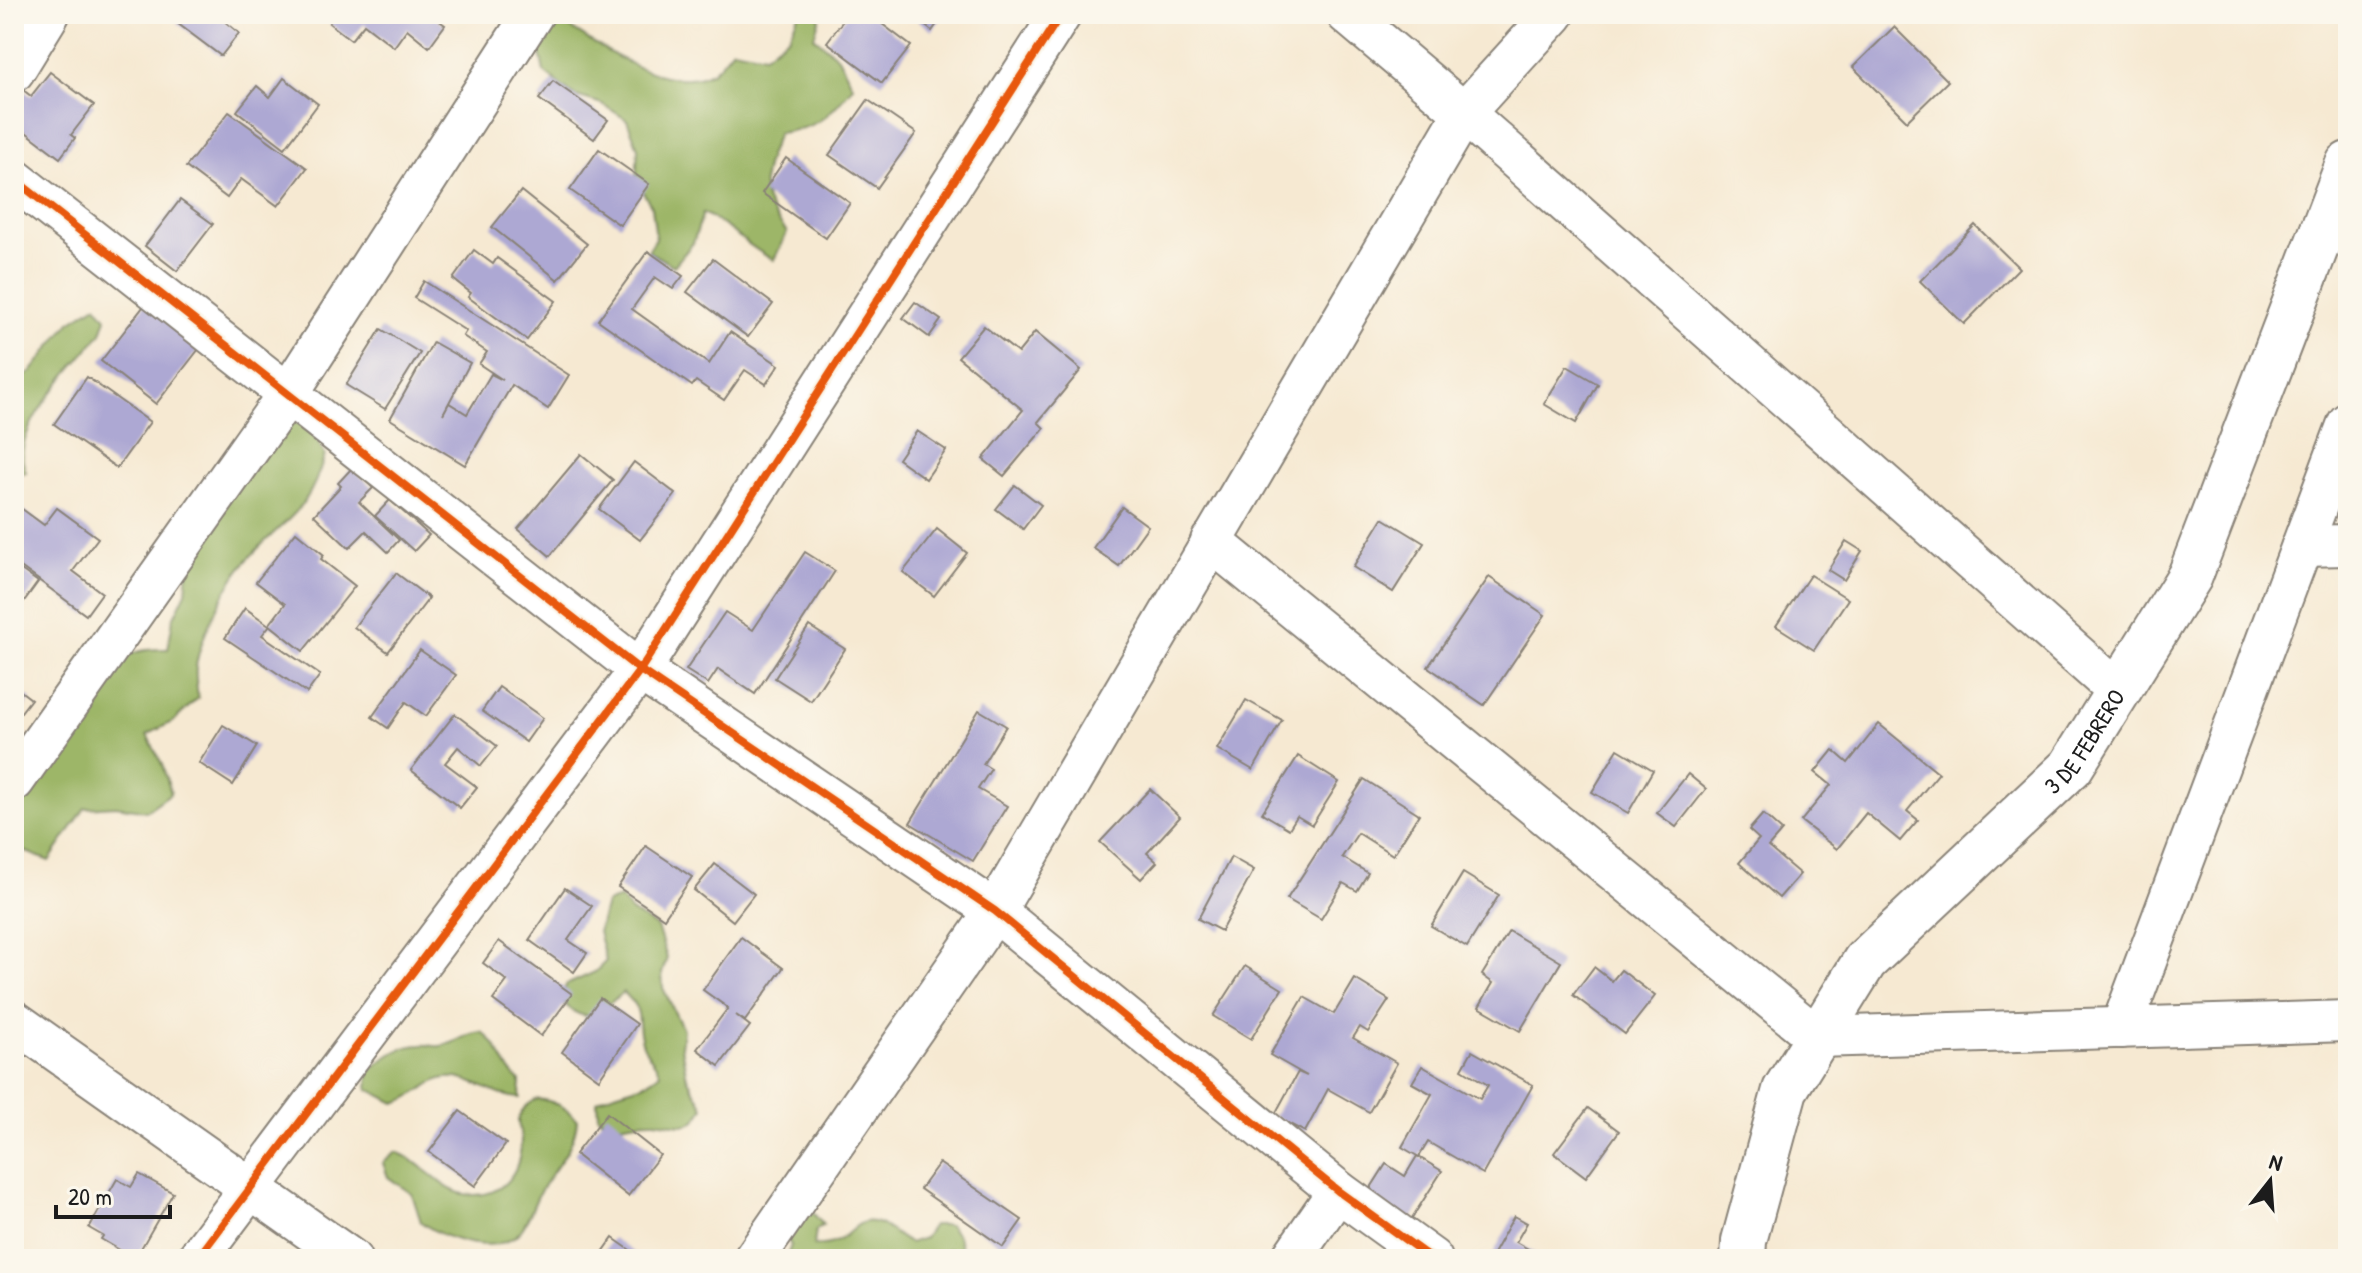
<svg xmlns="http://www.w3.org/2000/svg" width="2362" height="1273" viewBox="0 0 2362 1273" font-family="'Patrick Hand',sans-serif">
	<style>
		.forest { fill: #9db667; stroke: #5c6942; stroke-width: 2 }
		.building { fill: #ada8d3 }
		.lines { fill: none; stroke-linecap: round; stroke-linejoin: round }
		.minor-casing { stroke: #898277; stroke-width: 44 }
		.tertiary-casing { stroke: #898277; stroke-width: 48 }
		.minor { stroke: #fff; stroke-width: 40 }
		.tertiary { stroke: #fff; stroke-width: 44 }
		.cycleway-casing { stroke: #fbf7ec; stroke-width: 13 }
		.cycleway { stroke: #e8590c; stroke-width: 8 }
		.labels { text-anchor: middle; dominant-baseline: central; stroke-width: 7; stroke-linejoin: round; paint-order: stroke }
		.street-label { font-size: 24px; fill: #1c1c1c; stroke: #fbf7ec }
	</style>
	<rect width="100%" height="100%" fill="#fbf7ec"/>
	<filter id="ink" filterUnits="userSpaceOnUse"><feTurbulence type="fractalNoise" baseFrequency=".0125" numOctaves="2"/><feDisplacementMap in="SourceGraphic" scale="16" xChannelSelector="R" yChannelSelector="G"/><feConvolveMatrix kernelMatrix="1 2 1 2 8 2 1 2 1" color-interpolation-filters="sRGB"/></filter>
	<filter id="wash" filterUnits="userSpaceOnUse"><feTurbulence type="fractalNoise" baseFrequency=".006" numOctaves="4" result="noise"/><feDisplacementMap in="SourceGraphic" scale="32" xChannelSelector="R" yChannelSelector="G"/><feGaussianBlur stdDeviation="1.8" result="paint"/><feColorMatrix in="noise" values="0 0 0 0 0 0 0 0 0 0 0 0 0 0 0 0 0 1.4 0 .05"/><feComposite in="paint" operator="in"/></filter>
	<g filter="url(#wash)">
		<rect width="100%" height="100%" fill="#f6e9d2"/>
		<g class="forest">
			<path d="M799,14h22l-7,23 24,20 15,29c-24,31 -35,42 -75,47 -18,45 -23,61 9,99l-13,28c-27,-13 -44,-34 -71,-47l-10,30 -19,23 -26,-15 8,-13 -4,-31 -16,-26 2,-33 -11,-28 -25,-16 -29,-9 -29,-23 -6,-29 25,-20c37,23 102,73 149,49 7,-5 15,-16 21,-23l32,6 24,-19z"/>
			<path d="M96,305l10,13 -5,15c-24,33 -95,96 -75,139l-12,4v-93l17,-11 39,-50z"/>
			<path d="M279,418l31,8 15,29c-19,62 -36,59 -75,102 -21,22 -50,79 -54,110 -1,10 1,21 2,31l-24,23 -27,14 15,29 9,29 -25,18 -30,-5 -31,2 -36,53 -35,-14v-57l38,-27 23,-23 10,-27 21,-20 -10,3c20,-37 29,-48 72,-47l5,-30 13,-27 3,-32z"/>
			<path d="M621,898l9,13 27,16 10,31 -5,15 1,15 20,42 -2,17 6,31 17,29c-12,26 -25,17 -49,14 -15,-1 -31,3 -46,6l-11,-11 -1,-15c21,-13 45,-11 63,-28 -4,-10 -13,-18 -17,-28 -9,-24 4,-32 -20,-53 -24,21 -36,37 -62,8l5,-15 29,-13 11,-11 -8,-29 8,-29z"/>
			<path d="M482,1032c19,14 20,35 38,49v17c-29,-1 -49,-23 -74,-20 -17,2 -30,20 -51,25l-27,-14 1,-17c11,-11 30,-27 52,-27 7,-1 13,2 19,1 17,-2 24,-13 42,-14z"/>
			<path d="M537,1099c18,2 28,7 40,21 -2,26 -19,44 -33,65 -9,13 -13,31 -22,44 -22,30 -78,11 -101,-7l-9,-28 -24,-17 -5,-14 13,-11c26,9 44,38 68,42 36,6 57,-19 57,-54 1,-6 -3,-12 -3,-18 1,-12 10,-18 19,-23z"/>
			<path d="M788,1193l14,6 21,26 -7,5 -2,15c40,3 36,-35 68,-20 9,5 17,13 27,18l15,-5 9,-13h16l9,11 4,16 -15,-3 -14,10h-147l5,-14 -27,-37 7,-13z"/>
		</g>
		<g id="blocks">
			<g class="building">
				<path d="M184,14h43l-4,6 16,13 -18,23 -44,-33z"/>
				<path d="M336,14h94l15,11 -16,22 -22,-18 -13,18 -30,-23 -13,16 -22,-17z"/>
				<path d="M848,14h21l42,32 -29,37 -55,-41z"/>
				<path d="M910,14h34l-12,17z"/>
				<path d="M1894,27l54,54 -41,40 -54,-54z"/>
				<path d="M50,72l44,33 -23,30 4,3 -15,20 -46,-35v-22l9,-11 8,6z"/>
				<path d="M284,78l34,26 -33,44 -48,-37 20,-25 13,11z"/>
				<path d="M553,81l55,39 -14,19 -55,-40z"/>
				<path d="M868,100l48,33 -39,55 -48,-33z"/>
				<path d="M229,112l78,56 -29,38 -37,-27 -14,19 -41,-31z"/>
				<path d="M599,149l50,35 -29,41 -50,-35z"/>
				<path d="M786,158l64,45 -24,35 -64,-45z"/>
				<path d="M521,191l66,53 -29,36 -66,-53z"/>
				<path d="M180,200l33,24 -36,47 -32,-25z"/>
				<path d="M1975,225l44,43 -55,56 -44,-43z"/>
				<path d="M474,250l19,14 4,-6 59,43 -29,39 -59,-43 3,-4 -18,-14z"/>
				<path d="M648,251l35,25 -10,13 -18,-12 -23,32 77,55 21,-32 49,33 -13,19 -21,-14 -21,30 -28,-19 -4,5 -94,-66z"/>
				<path d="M713,259l60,45 -25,33 -61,-45z"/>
				<path d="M424,281l145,94 -21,34 -36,-24 -47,80 -75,-46 43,-77 37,21 -27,51 6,-11 18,11 24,-40 12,6 -24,-16 8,-12 -24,-16 3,-5 -52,-33z"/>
				<path d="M147,302l55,43 -46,59 -55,-43z"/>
				<path d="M915,302l26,18 -12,17 -26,-19z"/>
				<path d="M984,326l34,27 17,-21 46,38 -43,52 6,6 -40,48 -21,-17 40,-49 -65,-53z"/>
				<path d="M381,329l39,24 -35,56 -39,-24z"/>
				<path d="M1567,366l31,18 -22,39 -32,-19z"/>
				<path d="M87,377l63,45 -33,46 -63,-44z"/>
				<path d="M917,431l29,19 -20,29 -28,-20z"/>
				<path d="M581,454l32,26 -63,76 -32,-27z"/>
				<path d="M634,462l42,32 -36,46 -41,-31z"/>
				<path d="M352,468l21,20 -14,14 40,38 -11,12 -22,-21 -17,17 -35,-33 27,-29 -3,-3z"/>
				<path d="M1015,485l26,20 -18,24 -27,-20z"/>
				<path d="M390,500l39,35 -15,16 -39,-35z"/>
				<path d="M14,503l30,22 13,-17 41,30 -25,33 29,22 -16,22 -72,-53z"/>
				<path d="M1122,507l26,19 -29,40 -26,-18z"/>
				<path d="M1383,518l41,25 -31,49 -40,-25z"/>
				<path d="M937,529l30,24 -33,43 -31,-24z"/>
				<path d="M296,532l28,23 -3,4 34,27 -52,65 -33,-26 -8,10 58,40 -13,18 -82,-55 20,-30 24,17 16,-21 -29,-22z"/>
				<path d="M1846,541l16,10 -18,29 -16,-10z"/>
				<path d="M805,552l30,19 -80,123 -37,-25 -10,15 -22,-14 39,-58 28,18z"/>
				<path d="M14,565l24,17 -24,33z"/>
				<path d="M396,573l33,25 -41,54 -34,-25z"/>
				<path d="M1810,575l38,24 -34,51 -38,-24z"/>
				<path d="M1489,577l56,38 -61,90 -56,-38z"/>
				<path d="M809,626l36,23 -34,52 -36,-23z"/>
				<path d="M420,650l36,25 -30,41 -20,-14 -18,26 -16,-11z"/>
				<path d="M14,686l17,13 -17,22z"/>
				<path d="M499,687l44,31 -17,24 -44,-31z"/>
				<path d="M1246,700l36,20 -29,50 -36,-21z"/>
				<path d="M979,710l27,16 -23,38 8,5 -13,20 29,17 -34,55 -63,-38z"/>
				<path d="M455,714l42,32 -16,20 -23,-19 -13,16 32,24 -17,21 -49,-38z"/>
				<path d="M1879,724l60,49 -32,38 11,9 -18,21 -34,-28 -29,36 -36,-28 30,-36 -16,-13 18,-22 15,13z"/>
				<path d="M223,725l34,21 -24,39 -34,-22z"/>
				<path d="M1618,749l35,21 -25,43 -36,-21z"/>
				<path d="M1298,756l41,26 -27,43 -15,-9 -8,13 -27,-16z"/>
				<path d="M1688,774l18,15 -30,38 -19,-14z"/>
				<path d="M1364,779l55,35 -26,41 -35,-22 -16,24 26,16 -11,18 -14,-8 -22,36 -34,-20z"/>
				<path d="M1150,789l30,28 -33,36 10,9 -16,17 -41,-37z"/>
				<path d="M1763,814l19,17 -14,16 32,27 -21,24 -40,-35 20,-24 -10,-9z"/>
				<path d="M646,846l46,31 -28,41 -46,-31z"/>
				<path d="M1231,857l23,13 -33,61 -23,-12z"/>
				<path d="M715,864l39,30 -21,27 -39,-31z"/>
				<path d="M1463,873l36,22 -32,52 -36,-21z"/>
				<path d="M565,888l27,18 -24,34 19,13 -13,19 -45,-32z"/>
				<path d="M1509,931l52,31 -41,69 -41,-24 14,-24 -11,-8z"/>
				<path d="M741,937l42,31 -38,53 -9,-6 14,11 -31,40 -22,-17 31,-41 -25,-18z"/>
				<path d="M499,941l73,53 -31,42 -48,-36 14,-19 -24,-18z"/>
				<path d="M1245,966l37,23 -31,50 -38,-23z"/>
				<path d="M1594,967l18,14 9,-11 34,26 -30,38 -52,-39z"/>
				<path d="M1355,979l34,21 -21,32 -8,-5 -7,11 44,25 -28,49 -41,-23 -23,43 -31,-16 24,-44 9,4 -37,-21 34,-58 30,17z"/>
				<path d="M600,998l37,26 -38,55 -37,-27z"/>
				<path d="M1472,1051l61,34 -50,89 -55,-32 -9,15 -17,-10 30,-53 -20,-11 10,-17 58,33 8,-14 -26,-16z"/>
				<path d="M1588,1108l31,23 -33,46 -32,-24z"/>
				<path d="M460,1111l46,33 -31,42 -46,-34z"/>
				<path d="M607,1113l53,42 -32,41 -53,-42z"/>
				<path d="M1417,1156l25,15 -32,50 -43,-27 19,-30 19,12z"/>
				<path d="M939,1163l83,57 -19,27 -83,-58z"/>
				<path d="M139,1174l34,19 -38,66 -34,-20 2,-3 -14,-8 28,-49 14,8z"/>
				<path d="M1514,1216l13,7 -11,19 19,11 -3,6h-42z"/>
				<path d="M613,1238l30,21h-45z"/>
			</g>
		</g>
	</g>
	<g filter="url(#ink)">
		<use href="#blocks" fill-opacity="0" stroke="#898277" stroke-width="2"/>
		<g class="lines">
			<g class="minor-casing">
				<g id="minor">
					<path d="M1347,14l117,99 654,578"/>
					<path d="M14,71l35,-57"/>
					<path d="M14,179l626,491 355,241 343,280 94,68"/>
					<path d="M1211,541l606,496 531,-16"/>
					<path d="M2302,546l46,-1"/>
					<path d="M14,781l274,-387 245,-380"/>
					<path d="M14,1021l337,238"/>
					<path d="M2121,1028l227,-605"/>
					<path d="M197,1259l443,-589 421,-656"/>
					<path d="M754,1259l241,-348 469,-798 90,-99"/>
					<path d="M1291,1259l47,-68"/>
				</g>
			</g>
			<g class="tertiary-casing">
				<g id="tertiary">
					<path id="s1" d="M1743,1259l1,-18 41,-151 80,-129 206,-194 119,-191 158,-412"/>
				</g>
			</g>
			<use href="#minor" class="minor"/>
			<use href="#tertiary" class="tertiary"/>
			<g class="cycleway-casing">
				<g id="cycleway">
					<path d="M14,179l626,491 355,241 343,280 94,68"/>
					<path d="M197,1259l443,-589 421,-656"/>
				</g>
			</g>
			<use href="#cycleway" class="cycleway"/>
		</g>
	</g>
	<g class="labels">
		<g class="street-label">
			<text stroke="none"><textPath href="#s1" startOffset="638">3 DE FEBRERO</textPath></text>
		</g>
	</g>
	<rect width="2362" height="1273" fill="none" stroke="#fbf7ec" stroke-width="48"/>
	<g transform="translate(2270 1181) rotate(17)" stroke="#fbf7ec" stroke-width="6" paint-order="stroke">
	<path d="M0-6L14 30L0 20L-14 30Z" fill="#1c1c1c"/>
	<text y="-12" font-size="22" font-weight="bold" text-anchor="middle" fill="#1c1c1c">N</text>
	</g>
	<path d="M56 1205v12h114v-12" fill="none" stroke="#1c1c1c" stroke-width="4"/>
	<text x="68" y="1205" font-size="24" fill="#1c1c1c" stroke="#fbf7ec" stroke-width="6" paint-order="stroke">20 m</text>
</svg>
